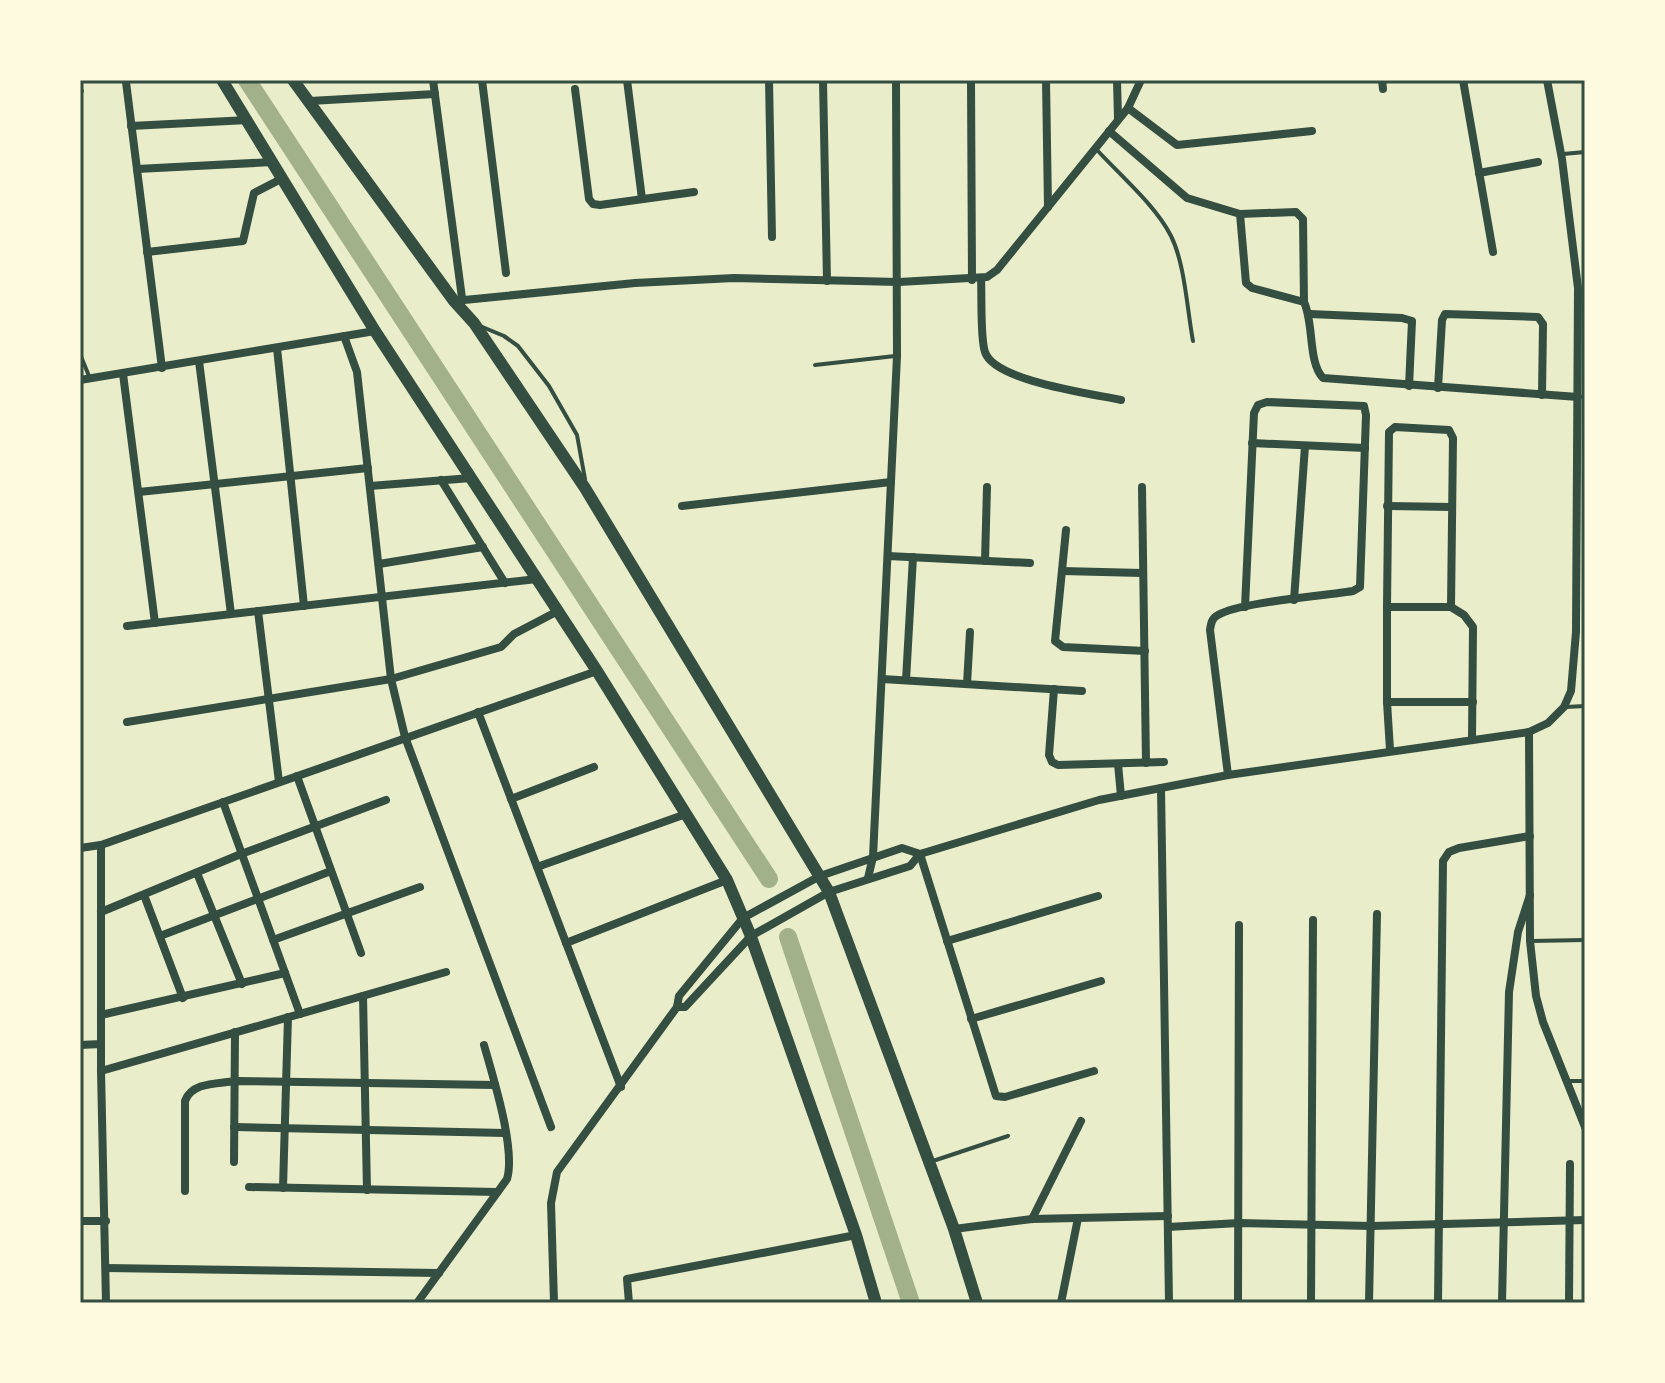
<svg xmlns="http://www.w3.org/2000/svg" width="1665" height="1383" viewBox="0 0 1665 1383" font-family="Karla,sans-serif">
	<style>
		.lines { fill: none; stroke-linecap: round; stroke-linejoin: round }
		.canal { stroke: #a3b18a; stroke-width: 18 }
		.service { stroke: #344e41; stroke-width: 4 }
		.minor { stroke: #344e41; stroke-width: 8 }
		.secondary { stroke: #344e41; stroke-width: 12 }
		.neatline { fill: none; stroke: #344e41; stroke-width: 3 }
	</style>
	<rect width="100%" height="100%" fill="#e9edc9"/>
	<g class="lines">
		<g class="canal">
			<path d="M247,80l522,799"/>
			<path d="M788,937l123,366"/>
		</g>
		<g class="service">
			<path d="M80,91h2"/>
			<path d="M1097,150c23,25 59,56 74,86 14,28 16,73 22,105"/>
			<path d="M1563,154l22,-2"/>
			<path d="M480,326l24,10 14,10 31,40 28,49 8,44"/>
			<path d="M80,354l9,22"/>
			<path d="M815,365l80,-9"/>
			<path d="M1566,707l19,-1"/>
			<path d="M1531,941l54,-1"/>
			<path d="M1568,1081h17"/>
			<path d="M933,1161l75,-25"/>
		</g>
		<g class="minor">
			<path d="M433,80l29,218"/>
			<path d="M482,80l24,193"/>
			<path d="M627,80l15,119"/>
			<path d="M769,80l3,157"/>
			<path d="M823,80l4,201"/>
			<path d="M971,80l1,200"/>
			<path d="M1046,80l2,127"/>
			<path d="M1117,80l1,39"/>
			<path d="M1382,80l1,9"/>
			<path d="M1463,80l30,172"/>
			<path d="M126,82l36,286"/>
			<path d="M575,89l14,110 4,5 7,1 94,-13"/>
			<path d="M310,101l125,-7"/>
			<path d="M1128,108l49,37 135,-14"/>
			<path d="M131,126l117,-6"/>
			<path d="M1109,131l78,67 53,16 6,69 6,5 52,14c10,21 4,61 19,76l255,19"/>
			<path d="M137,169l136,-7"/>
			<path d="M1479,173l59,-11"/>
			<path d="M1240,214l56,-2 7,7 1,83"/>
			<path d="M147,252l96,-11 11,-48 29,-15"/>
			<path d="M981,278c1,17 -1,60 4,74 9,29 108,42 136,48"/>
			<path d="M454,301l181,-18 99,-5 165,4 88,-5 10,-7 131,-162 13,-28"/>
			<path d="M1310,314l92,4 10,3 -3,65"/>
			<path d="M344,336l13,36 34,307 14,58 146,390"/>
			<path d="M277,348l27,258"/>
			<path d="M199,361l32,253"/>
			<path d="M123,374l32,249"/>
			<path d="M80,380l295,-49"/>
			<path d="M1438,388l4,-68 3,-6 93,3 5,7 -1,71"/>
			<path d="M1252,443l113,5"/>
			<path d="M441,480l64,103"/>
			<path d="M370,486l101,-8"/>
			<path d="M1142,487l4,276"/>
			<path d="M139,492l229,-24"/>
			<path d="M682,506l209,-24"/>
			<path d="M1387,506l65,1"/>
			<path d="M1066,530l-11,111 8,6 82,4"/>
			<path d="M888,556l142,7"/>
			<path d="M985,561l2,-74"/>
			<path d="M379,564l104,-17"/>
			<path d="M1062,571l80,2"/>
			<path d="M1294,600l11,-154"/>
			<path d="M1387,607l2,-175 6,-5 54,3 4,8 -2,169h-64v95l3,48"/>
			<path d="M1451,607l13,8 9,12 -1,112"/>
			<path d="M258,611l21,171"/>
			<path d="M127,626l410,-47"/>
			<path d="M882,679l200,12"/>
			<path d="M906,680l7,-123"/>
			<path d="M967,684l3,-52"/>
			<path d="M1054,689l-5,66 3,7 6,3 106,-3"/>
			<path d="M1387,702h86"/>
			<path d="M478,712l143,375"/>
			<path d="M127,722l264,-43 110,-32 13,-13 44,-23"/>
			<path d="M1529,732l1,209 6,55 7,26 42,105"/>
			<path d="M1118,764l3,32"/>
			<path d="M1228,775l-18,-145c1,-7 2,-12 8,-15 22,-13 106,-19 135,-24l7,-4 6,-172 -2,-9 -97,-4 -9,3 -4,8 -9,194"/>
			<path d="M297,776l64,177"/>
			<path d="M1161,788l8,515"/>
			<path d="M511,799l83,-32"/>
			<path d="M223,802l77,212"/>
			<path d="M101,845v226l5,232"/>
			<path d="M80,848l21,-3 496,-174"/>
			<path d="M920,854l-18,-6 -82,28 -77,42 -64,78 -2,11h8l66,-71 78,-44 81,-26 10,-12 179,-54 129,-25 301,-43 19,-9 16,-16 7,-16 5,-59 2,-344 -16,-129 -15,-79"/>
			<path d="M920,854l76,242 9,1 89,-26"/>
			<path d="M537,867l149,-53"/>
			<path d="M197,873l45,111"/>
			<path d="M868,878l5,-21 24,-501 -1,-276"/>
			<path d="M144,895l39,103"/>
			<path d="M101,912l140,-58 145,-54"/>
			<path d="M160,936l171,-65"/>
			<path d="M273,940l147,-53"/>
			<path d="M947,941l151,-45"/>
			<path d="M566,943l161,-63"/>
			<path d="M363,996l4,194"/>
			<path d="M101,1015l184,-42"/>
			<path d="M971,1019l130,-38"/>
			<path d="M80,1045l21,-1"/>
			<path d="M101,1071l345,-99"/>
			<path d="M234,1127l271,6"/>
			<path d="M234,1162l1,-130"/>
			<path d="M249,1187l248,5"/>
			<path d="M283,1188l5,-171"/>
			<path d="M185,1191v-90c7,-19 32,-17 50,-20l260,4"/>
			<path d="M1032,1219l49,-98"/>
			<path d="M80,1221h26"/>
			<path d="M1168,1227l71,-4 133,3 213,-6"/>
			<path d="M954,1229l78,-10 136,-3"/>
			<path d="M106,1268l333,5"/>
			<path d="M417,1303l90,-124c9,-30 -14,-102 -23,-134"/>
			<path d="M554,1303l-3,-100 6,-31 120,-165"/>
			<path d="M629,1303l-2,-24 229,-44"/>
			<path d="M1061,1303l17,-85"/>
			<path d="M1238,1303l1,-378"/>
			<path d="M1311,1303l2,-383"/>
			<path d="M1369,1303l8,-389"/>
			<path d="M1438,1303l5,-442 6,-9 10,-4 71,-12"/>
			<path d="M1502,1303l7,-311 9,-60 12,-37"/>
			<path d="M1569,1303l1,-139"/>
		</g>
		<g class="secondary">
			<path d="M222,80l153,251 222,340 130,209 23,54 106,301 20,68"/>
			<path d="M293,80l161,221 20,22 111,165 244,404 125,337 23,74"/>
		</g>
	</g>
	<rect width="1665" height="1383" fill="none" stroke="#fefae0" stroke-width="164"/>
	<rect x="82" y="82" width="1501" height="1219" class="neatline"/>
</svg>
